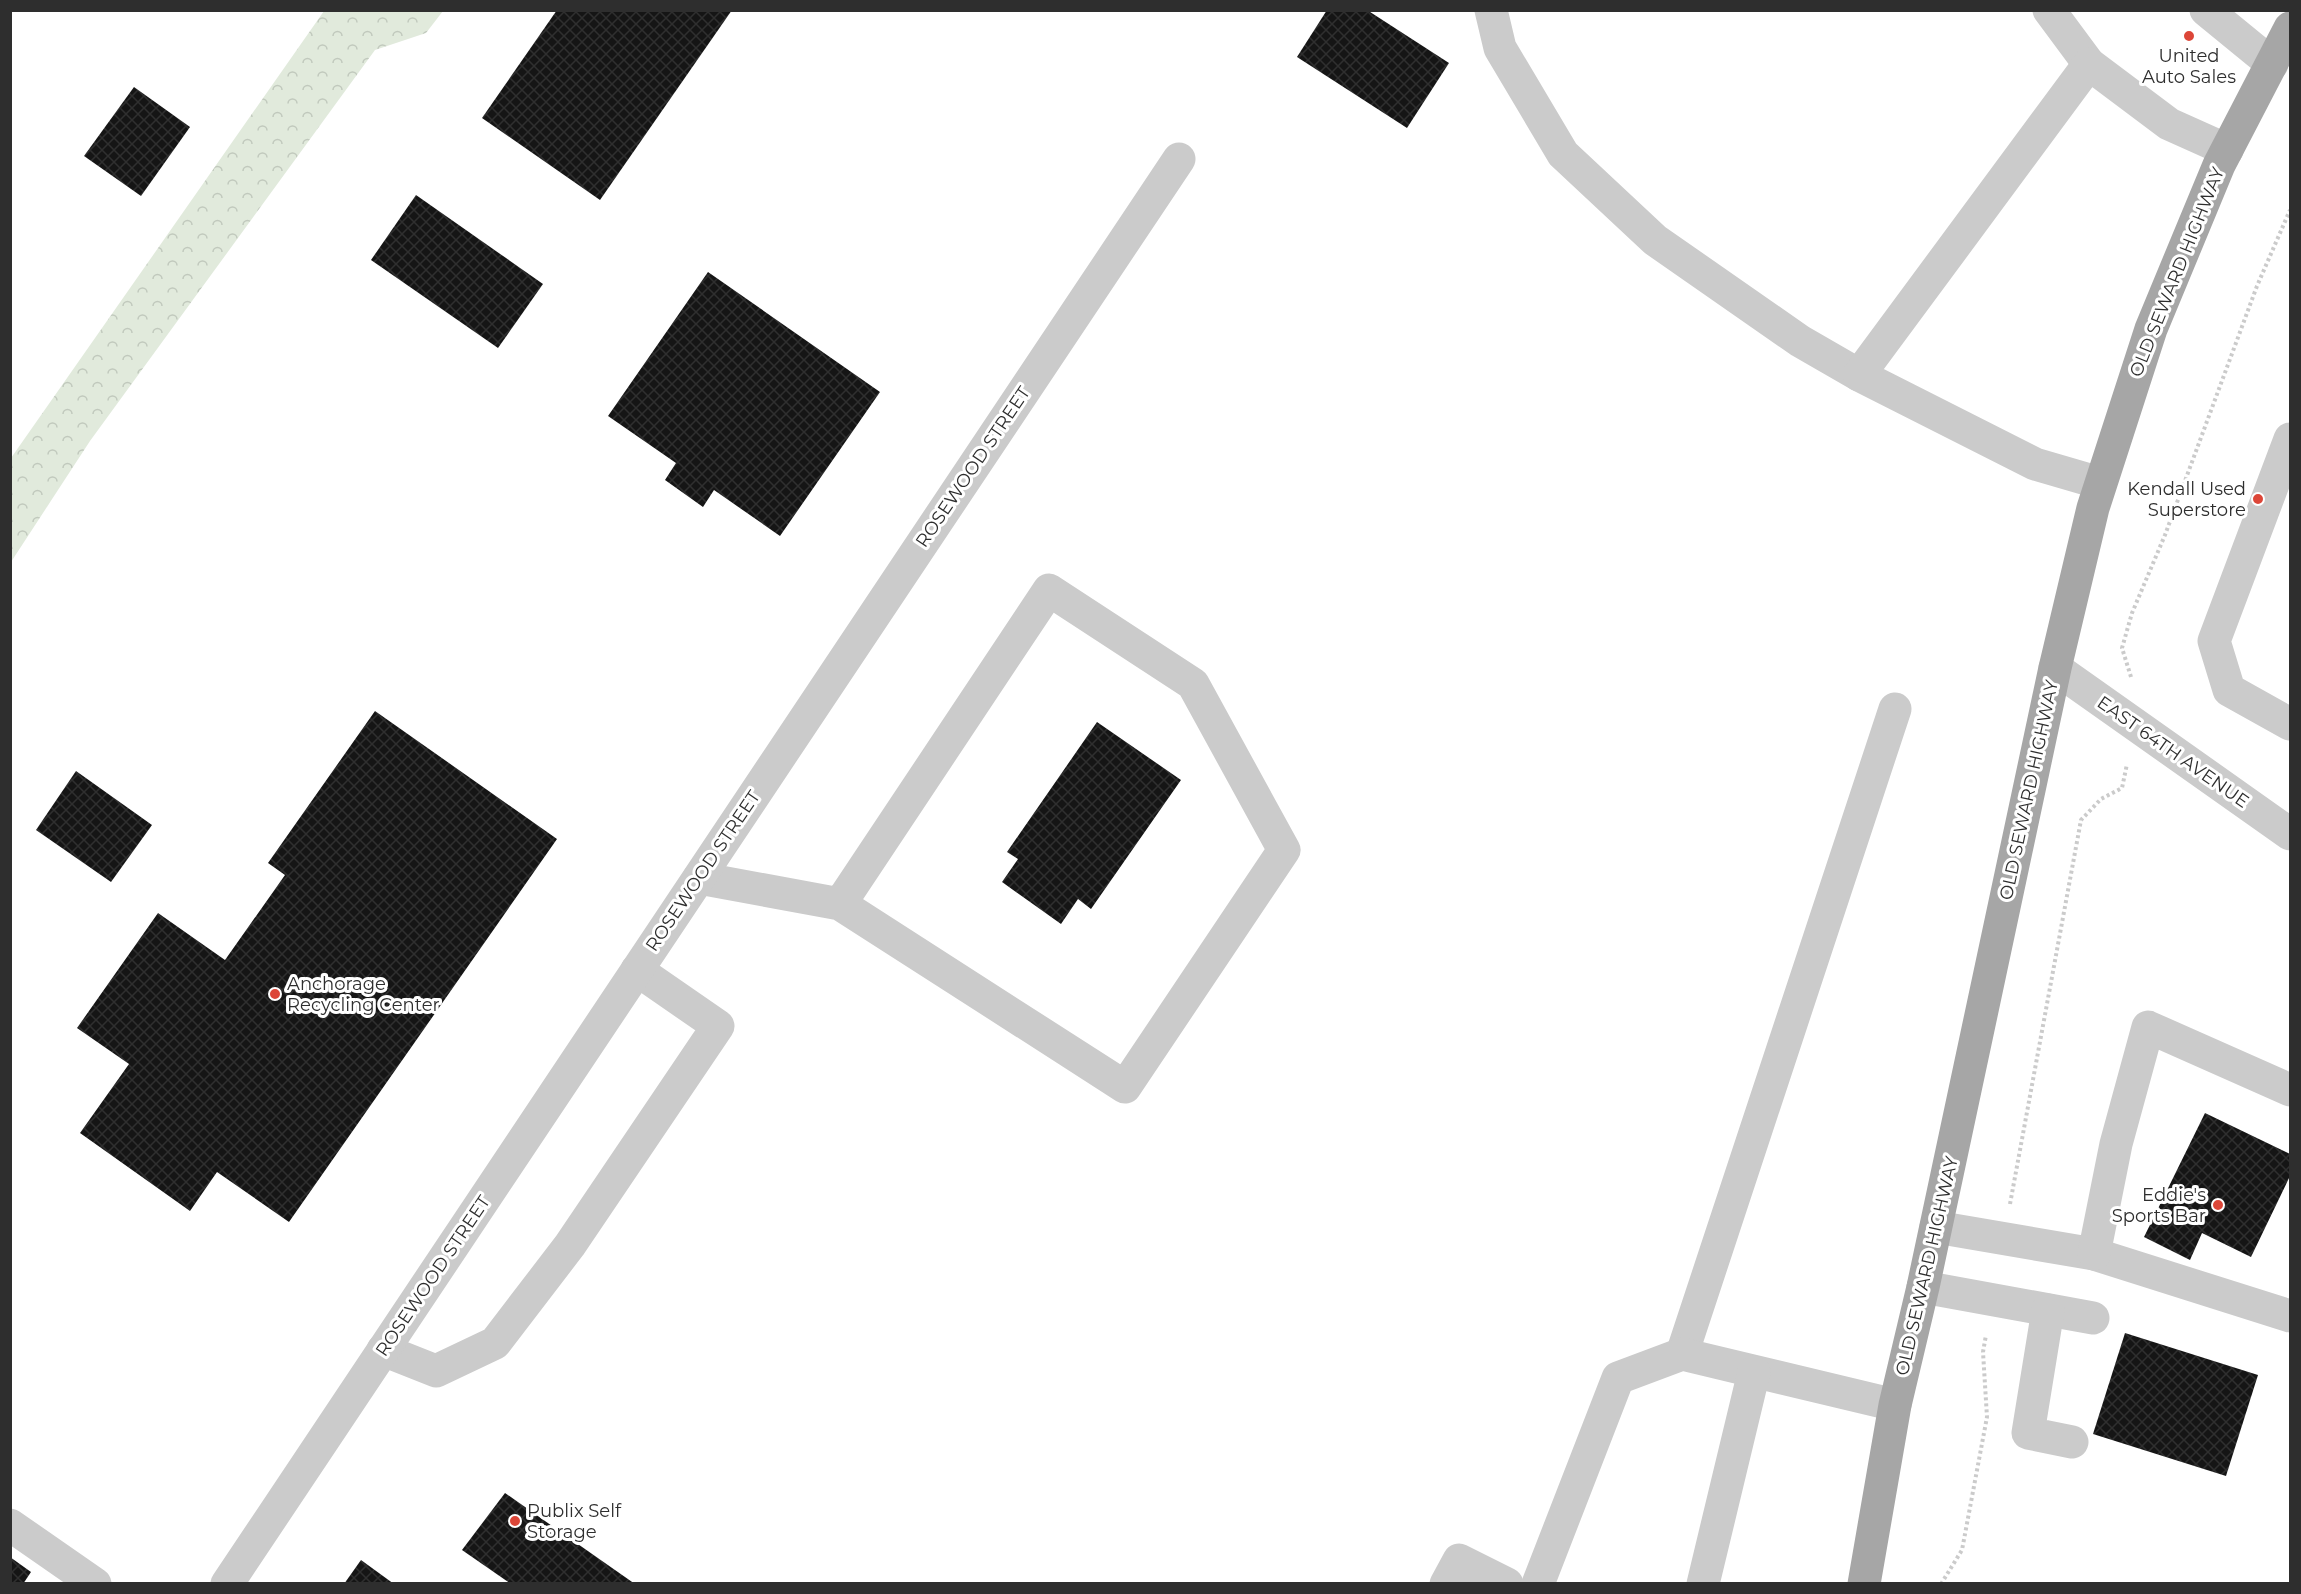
<svg xmlns="http://www.w3.org/2000/svg" width="2301" height="1594" viewBox="0 0 2301 1594" font-family="Montserrat,sans-serif">
	<style>
		.forest { fill: url(#forest-crowns) }
		.building { fill: url(#building-cross-hatch) }
		.lines { fill: none; stroke-linecap: round; stroke-linejoin: round }
		.path { stroke: #cbcbcb; stroke-width: 4; stroke-dasharray: 3 3; stroke-linecap: butt }
		.minor { stroke: #cbcbcb; stroke-width: 33 }
		.major { stroke: #a6a6a6; stroke-width: 33 }
		.poi-dot { fill: #dc4638; stroke: #fff; stroke-width: 2 }
		.labels { text-anchor: middle; dominant-baseline: central; stroke-width: 6; stroke-linejoin: round; paint-order: stroke }
		.poi-label { font-size: 18px; fill: #2e2e2e; stroke: #fff; text-anchor: end }
		.street-label { font-size: 18px; fill: #2e2e2e; stroke: #fff }
	</style>
	<defs>
		<pattern id="forest-crowns" width="20" height="18" patternUnits="userSpaceOnUse" patternTransform="scale(1.5)"><rect width="20" height="18" fill="#e1eadc"/><path d="M2 6a3 3 0 1 1 6 0M12 15a3 3 0 1 1 6 0" fill="none" stroke="#c1c9bd"/></pattern>
		<pattern id="building-cross-hatch" width="8" height="8" patternUnits="userSpaceOnUse" patternTransform="scale(1.5)"><rect width="8" height="8" fill="#151515"/><path d="M0 0l8 8M0 8l8-8" fill="none" stroke="#2f2f2f"/></pattern>
	</defs>
	<rect width="100%" height="100%" fill="#fff"/>
	<path class="forest" d="M324,11h119l-17,22 -51,17 -285,391 -79,121v-104z"/>
	<g class="building">
		<path d="M557,10h175l-132,190 -118,-82z"/>
		<path d="M1327,10h40l82,53 -42,65 -110,-71z"/>
		<path d="M134,87l56,40 -49,69 -57,-40z"/>
		<path d="M416,195l127,89 -45,64 -127,-88z"/>
		<path d="M708,272l172,120 -100,144 -66,-46 -11,17 -38,-27 11,-17 -68,-47z"/>
		<path d="M375,711l182,128 -268,383 -72,-50 -27,39 -110,-78 49,-69 -52,-36 81,-115 67,47 60,-85 -17,-12z"/>
		<path d="M1097,722l84,58 -90,129 -13,-10 -17,25 -59,-42 16,-23 -11,-7z"/>
		<path d="M76,771l76,54 -41,57 -75,-52z"/>
		<path d="M2205,1113l85,41v22l-39,81 -49,-24 -12,27 -46,-23z"/>
		<path d="M2125,1333l133,42 -32,101 -133,-42z"/>
		<path d="M505,1493l130,91h-124l-49,-34z"/>
		<path d="M10,1557l21,15 -8,12h-13z"/>
		<path d="M361,1560l33,24h-50z"/>
	</g>
	<g class="lines">
		<g class="path">
			<path d="M2131,677l-9,-29 10,-35 33,-78 92,-249 33,-76"/>
			<path d="M2010,1204l71,-384 20,-21 21,-11 5,-24"/>
			<path d="M1941,1584l21,-34 25,-133 -4,-65 3,-17"/>
		</g>
		<g class="minor">
			<path d="M1491,10l9,38 63,106 92,86 145,101 59,34"/>
			<path d="M2049,10l40,54"/>
			<path d="M2206,10l66,54"/>
			<path d="M2290,439l-76,202 15,49 61,34"/>
			<path d="M2100,483l-65,-19 -176,-89 230,-311 80,60 58,26"/>
			<path d="M2055,668l235,166"/>
			<path d="M699,878l141,26 285,183 159,-237 -91,-166 -144,-94 -209,314"/>
			<path d="M1936,1227l158,27 196,62"/>
			<path d="M2094,1254l22,-110 32,-117 142,63"/>
			<path d="M1923,1287l170,31"/>
			<path d="M2048,1310l-20,123 44,9"/>
			<path d="M383,1350l53,21 59,-28 75,-98 148,-219 -81,-56"/>
			<path d="M1682,1354l213,-645"/>
			<path d="M10,1525l85,59"/>
			<path d="M227,1584l952,-1425"/>
			<path d="M1446,1584l13,-24 48,24"/>
			<path d="M1538,1584l80,-206 64,-24 213,51"/>
			<path d="M1703,1584l51,-212"/>
		</g>
		<path class="major" d="M1864,1584l31,-179 28,-118 132,-619 38,-160 58,-179 68,-164 71,-137"/>
	</g>
	<g class="poi-dot">
		<circle cx="2189" cy="36" r="6"/>
		<circle cx="2258" cy="499" r="6"/>
		<circle cx="275" cy="994" r="6"/>
		<circle cx="2218" cy="1205" r="6"/>
		<circle cx="515" cy="1521" r="6"/>
	</g>
	<g class="labels">
		<g class="poi-label">
			<text x="2189" y="56" text-anchor="middle">United<tspan x="2189" dy="21">Auto Sales</tspan></text>
			<text x="2246" y="489">Kendall Used<tspan x="2246" dy="21">Superstore</tspan></text>
			<text x="287" y="984" text-anchor="start">Anchorage<tspan x="287" dy="21">Recycling Center</tspan></text>
			<text x="2206" y="1195">Eddie's<tspan x="2206" dy="21">Sports Bar</tspan></text>
			<text x="527" y="1511" text-anchor="start">Publix Self<tspan x="527" dy="21">Storage</tspan></text>
		</g>
		<g class="street-label">
			<text transform="translate(2177 272) rotate(-68)">OLD SEWARD HIGHWAY</text>
			<text transform="translate(973 467) rotate(-56)">ROSEWOOD STREET</text>
			<text transform="translate(2173 752) rotate(35)">EAST 64TH AVENUE</text>
			<text transform="translate(2029 790) rotate(-78)">OLD SEWARD HIGHWAY</text>
			<text transform="translate(703 871) rotate(-56)">ROSEWOOD STREET</text>
			<text transform="translate(1927 1266) rotate(-77)">OLD SEWARD HIGHWAY</text>
			<text transform="translate(433 1276) rotate(-56)">ROSEWOOD STREET</text>
		</g>
	</g>
	<rect width="2301" height="1594" fill="none" stroke="#2e2e2e" stroke-width="24"/>
</svg>
